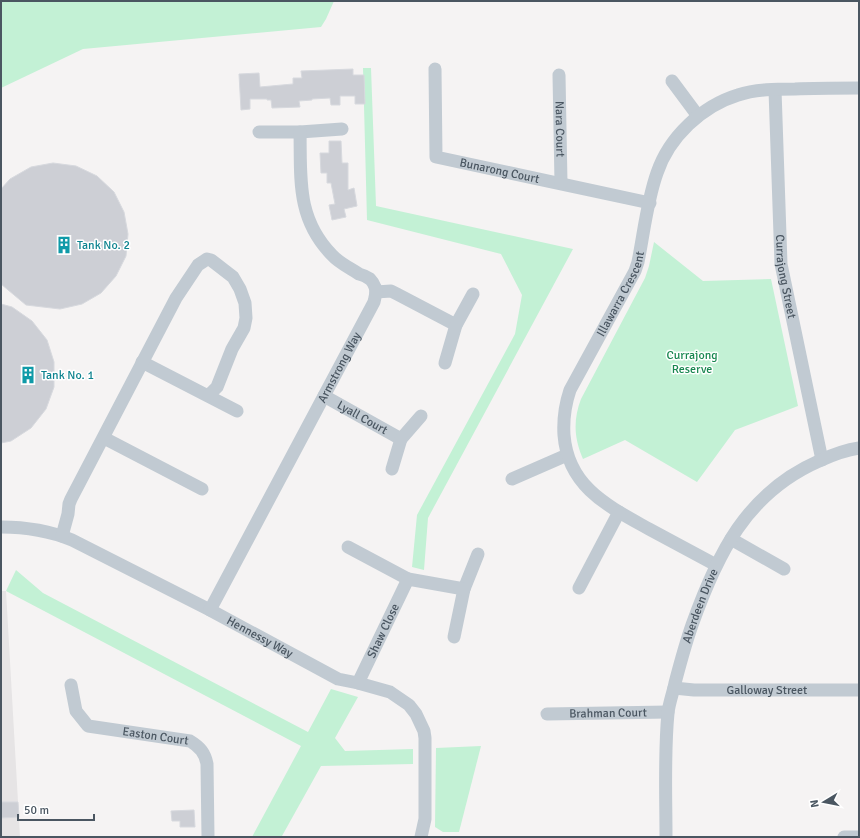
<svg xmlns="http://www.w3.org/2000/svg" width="860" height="838" viewBox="0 0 860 838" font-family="Signika,sans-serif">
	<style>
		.education { fill: #e6e4e5 }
		.green { fill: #c3f1d5 }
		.building { fill: #cdcfd5; stroke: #d7d9de }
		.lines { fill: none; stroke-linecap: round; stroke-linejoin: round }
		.minor { stroke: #c1cad2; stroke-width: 13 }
		.labels { text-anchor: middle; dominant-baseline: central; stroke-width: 3; stroke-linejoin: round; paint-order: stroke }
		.street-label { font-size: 12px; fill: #4a5661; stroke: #fff }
		.culture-label { font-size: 12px; fill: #0d838f; stroke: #fff; text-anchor: start }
		.park-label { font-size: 12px; fill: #17864f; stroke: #fff }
	</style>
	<rect width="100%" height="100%" fill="#f5f3f3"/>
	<path class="education" d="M1,591h5l14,246h-19z"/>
	<g class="green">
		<path d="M1,1h333l-8,18 -5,8 -238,22 -82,39z"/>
		<path d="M363,68h8l5,138 197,43 -145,269 -4,52 -12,-3 5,-52 98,-181 7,-39 -21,-41 -134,-34z"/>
		<path d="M654,242l49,39 68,-2 27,127 -63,24 -38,52 -72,-42 -42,19c-9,-21 -10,-39 -2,-60l64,-121 4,-12z"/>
		<path d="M16,570l27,23 265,139 23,-43 27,8 -23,41 10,13 68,-2v15l-92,2 -39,70 -30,1 49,-91 -295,-155z"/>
		<path d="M481,746l-22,86h-16l-8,-5 1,-79z"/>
	</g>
	<g class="building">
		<path d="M353,69v6h11l1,29h-10v-8h-15v9h-9l-1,-7 -18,1v1l-13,1 1,6 -28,1 -1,-8h-4v-1h-17v10l-9,1 -2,-36 20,-1 1,14 33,-3v-6h9l-1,-7z"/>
		<path d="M329,141h12l1,22h6v27l6,-2 3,18 -13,3 2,8 -14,3 -3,-15 6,-1 -4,-21h-4v-10h-6l-1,-20h9z"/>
		<path d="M53,163l23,3 21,10 17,16 10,20 4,22 -2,22 -10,20 -15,17 -19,11 -22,5 -34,-4 -25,-21v-95l9,-10 21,-12z"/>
		<path d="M1,304l11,3 20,14 15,19 7,22v25l-8,22 -15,19 -20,13 -10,2z"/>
		<path d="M1,802h17l1,15 -18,1z"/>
		<path d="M194,810l1,17h-15v-6h-8l-1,-10z"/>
	</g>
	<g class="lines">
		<g class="minor">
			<path id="s1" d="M435,69l1,88 214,46"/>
			<path id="s2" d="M559,75l2,108"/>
			<path d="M672,81l26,35"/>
			<path id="s3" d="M775,90l6,174 41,196"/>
			<path d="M259,132h41l42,-3"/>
			<path d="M376,292l15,-1 6,3 59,31"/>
			<path d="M142,362l95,49"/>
			<path d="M445,363l11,-38 17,-31"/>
			<path id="s4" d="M324,396l77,43"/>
			<path d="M104,438l98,51"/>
			<path d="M392,469l9,-30 20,-23"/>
			<path d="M512,479l55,-24"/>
			<path id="s5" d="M1,527c24,0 49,4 71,13l138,70 128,69 20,4 32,9 19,13 7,9 8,17 1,7v81l-4,18"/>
			<path d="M62,536l6,-22 1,-10 2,-5 105,-201 22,-33 9,-6 4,1 22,17 7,12 5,14 1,15 -2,10 -12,21 -15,38 -8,8"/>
			<path d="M731,539l53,30"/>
			<path d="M348,547l60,32"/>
			<path id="s6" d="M716,565c-22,-12 -45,-24 -67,-36 -41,-23 -81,-42 -85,-94 -1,-16 1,-30 6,-45l65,-119 3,-9c6,-30 9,-61 19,-89 12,-36 45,-67 81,-78 18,-6 39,-6 57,-6 21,-1 43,-1 64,-1"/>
			<path d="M579,588l40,-76"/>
			<path id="s7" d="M210,610l164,-308c1,-5 3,-10 1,-15 -1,-3 -3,-6 -5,-8 -3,-2 -7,-4 -11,-5 -9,-6 -20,-11 -27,-19 -36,-37 -31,-77 -32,-123"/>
			<path d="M454,637l10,-48 14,-35"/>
			<path id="s8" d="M358,683l50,-104 56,10"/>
			<path id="s9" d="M71,685l5,26 12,15 102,15c10,6 15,12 17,23l1,73"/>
			<path id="s10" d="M674,688l20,2h165"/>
			<path id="s11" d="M547,714l121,-2"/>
			<path id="s12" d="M666,837c0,-41 -2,-83 2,-124 1,-10 5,-20 7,-30 5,-19 10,-38 17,-58 25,-70 54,-132 127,-164 13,-6 26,-11 40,-13"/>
			<path d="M844,837h15"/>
		</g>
	</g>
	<defs>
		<g id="building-bare" transform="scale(1.38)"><path d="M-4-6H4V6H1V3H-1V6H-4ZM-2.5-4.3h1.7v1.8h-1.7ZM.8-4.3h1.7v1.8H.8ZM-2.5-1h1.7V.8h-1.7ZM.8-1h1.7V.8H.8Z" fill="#0f9aa8" stroke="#fff" stroke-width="2.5" paint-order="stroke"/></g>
	</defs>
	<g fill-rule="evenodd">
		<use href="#building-bare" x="64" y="245"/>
		<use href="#building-bare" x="28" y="375"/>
	</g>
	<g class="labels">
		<g class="street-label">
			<text stroke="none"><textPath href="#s2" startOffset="54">Nara Court</textPath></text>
			<text stroke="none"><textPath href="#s1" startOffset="153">Bunarong Court</textPath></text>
			<text stroke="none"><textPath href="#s3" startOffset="187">Currajong Street</textPath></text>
			<text stroke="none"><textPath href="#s6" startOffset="364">Illawarra Crescent</textPath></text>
			<text stroke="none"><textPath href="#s7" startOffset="275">Armstrong Way</textPath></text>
			<text stroke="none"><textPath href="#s4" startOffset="44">Lyall Court</textPath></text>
			<text stroke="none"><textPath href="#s12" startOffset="236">Aberdeen Drive</textPath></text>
			<text stroke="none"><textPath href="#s8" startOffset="58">Shaw Close</textPath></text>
			<text stroke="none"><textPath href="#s5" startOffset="284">Hennessy Way</textPath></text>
			<text stroke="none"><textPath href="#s10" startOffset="93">Galloway Street</textPath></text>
			<text stroke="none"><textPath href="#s11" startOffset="61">Brahman Court</textPath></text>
			<text stroke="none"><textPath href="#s9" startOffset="114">Easton Court</textPath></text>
		</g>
		<g class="culture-label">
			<text x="77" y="245">Tank No. 2</text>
			<text x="41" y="375">Tank No. 1</text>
		</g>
		<g class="park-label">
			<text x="692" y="355">Currajong<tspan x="692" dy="14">Reserve</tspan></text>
		</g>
	</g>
	<rect width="860" height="838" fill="none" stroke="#4a5661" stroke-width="4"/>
	<g transform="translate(824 802) rotate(260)" stroke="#ffffff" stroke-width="3" paint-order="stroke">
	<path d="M0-3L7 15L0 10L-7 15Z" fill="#4a5661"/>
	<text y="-6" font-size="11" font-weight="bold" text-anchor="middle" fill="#4a5661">N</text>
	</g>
	<path d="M18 814v6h76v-6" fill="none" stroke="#4a5661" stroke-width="2"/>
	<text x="24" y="814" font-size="12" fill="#4a5661" stroke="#ffffff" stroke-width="3" paint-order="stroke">50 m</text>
</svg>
